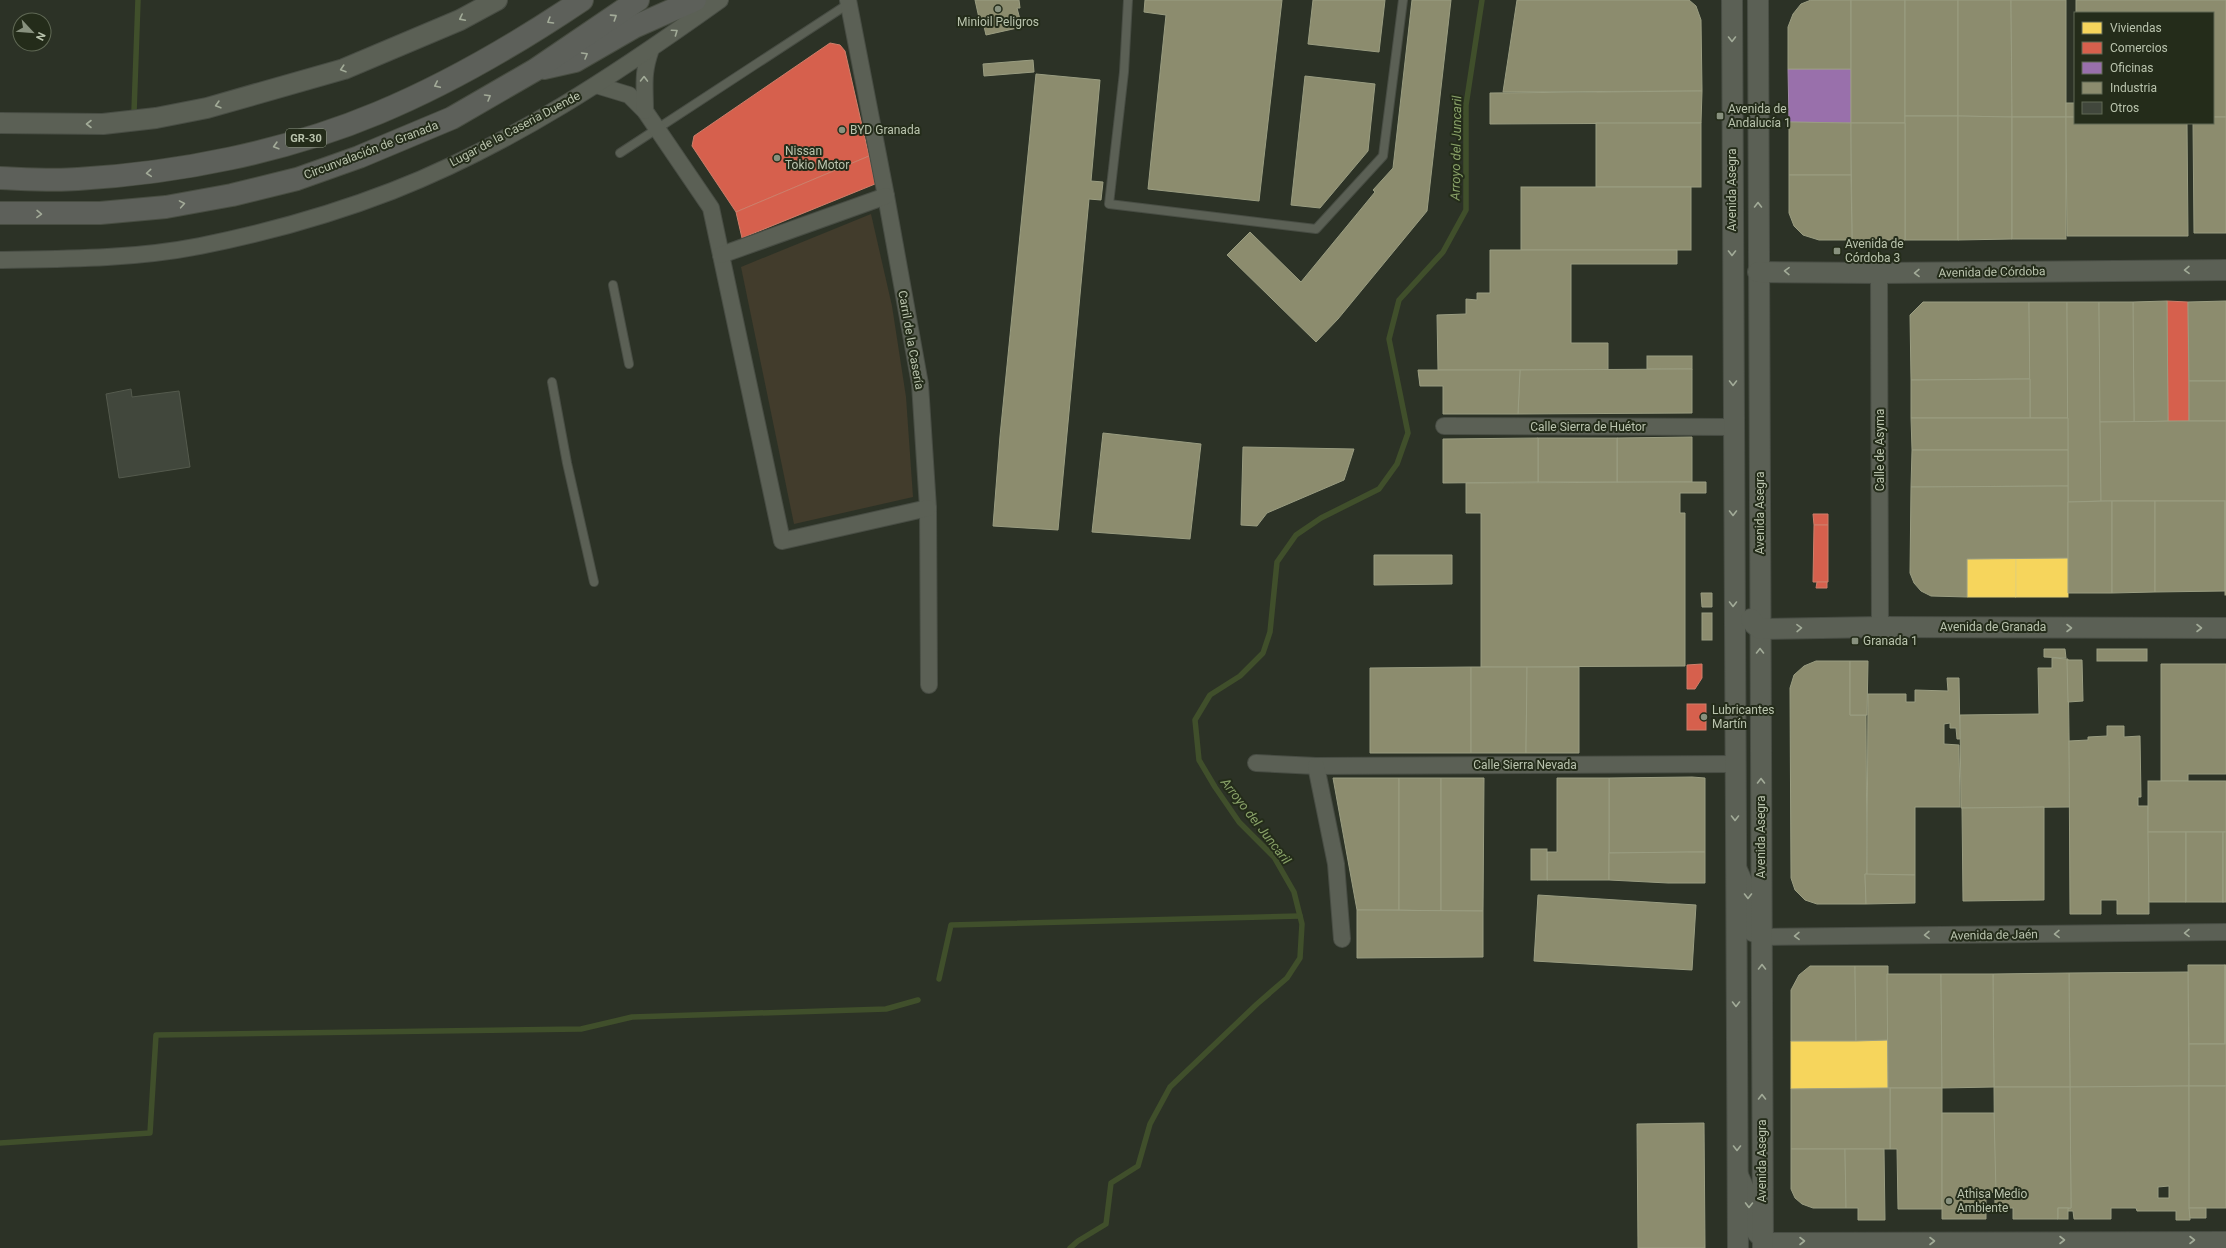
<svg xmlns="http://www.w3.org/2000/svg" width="2226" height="1248" viewBox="0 0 2226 1248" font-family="Roboto,sans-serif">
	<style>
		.green { fill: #423c2c }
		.homes { fill: #f6d55c; stroke: #e4d075 }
		.shops { fill: #d6604d; stroke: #ce7e6a }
		.offices { fill: #9970ab; stroke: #a389ac }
		.industry { fill: #8c8c6e; stroke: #9a9d81; fill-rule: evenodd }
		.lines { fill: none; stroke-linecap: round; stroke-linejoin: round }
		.stream { stroke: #404f2b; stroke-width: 5.5 }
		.building { fill: #41473c; stroke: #545a4d }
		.service-casing { stroke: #484d44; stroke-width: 10 }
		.minor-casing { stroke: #484d44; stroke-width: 18 }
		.tertiary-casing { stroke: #484d44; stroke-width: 22 }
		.motorway-casing { stroke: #484d42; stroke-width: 24 }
		.service { stroke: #5b6055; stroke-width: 8 }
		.minor { stroke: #5b6055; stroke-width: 16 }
		.tertiary { stroke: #5b6055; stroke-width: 20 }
		.motorway { stroke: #5d605a; stroke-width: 22 }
		.oneway { stroke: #a3ab99 }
		.oneway2 { stroke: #a2ab98 }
		.poi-dot { fill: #88917e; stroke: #242c1a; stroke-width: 1.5 }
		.labels { text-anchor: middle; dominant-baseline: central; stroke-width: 4; stroke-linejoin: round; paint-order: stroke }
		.shield { fill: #242c1a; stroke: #8d9682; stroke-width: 1 }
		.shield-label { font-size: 11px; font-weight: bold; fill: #bac4ae }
		.poi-label { font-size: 12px; fill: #bac4ae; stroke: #242c1a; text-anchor: start }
		.street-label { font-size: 12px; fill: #bac4ae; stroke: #242c1a }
		.water-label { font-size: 13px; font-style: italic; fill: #89a268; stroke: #242c1a }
	</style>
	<rect width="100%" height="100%" fill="#2c3226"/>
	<path class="green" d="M871,214l21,92 14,91 7,100 -119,27 -53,-257z"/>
	<g class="homes">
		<path d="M2016,558v39h-49v-38z"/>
		<rect x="2016" y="558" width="52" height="39"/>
		<path d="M1888,1040v48l-97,1v-48z"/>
	</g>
	<g class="shops">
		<path d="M830,43l10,2 5,6 24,105 -133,56 -44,-66 2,-10z"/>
		<path d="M869,156l6,28 -133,54 -6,-26z"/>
		<path d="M2167,301l21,1 1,119h-21z"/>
		<path d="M1813,514h15v11h-14z"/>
		<path d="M1814,525h14v57h-15z"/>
		<path d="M1817,582h10v6h-11z"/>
		<path d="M1702,664v14l-7,11h-8v-24z"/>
		<rect x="1687" y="704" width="19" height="26"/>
	</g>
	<path class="offices" d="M1788,69h63v54l-62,-1z"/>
	<g class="industry">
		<path d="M975,0h44l1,8h-3l5,19 -36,8 -4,-17h-3z"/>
		<path d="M1145,0h137l-23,201 -111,-12 18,-174 -22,-3z"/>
		<path d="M1313,0h72l-6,52 -71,-8z"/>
		<path d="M1412,0h39l-24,211 -89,108 -22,23 -89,-87 23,-23 51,50 74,-90 -2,-2 20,-22z"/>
		<path d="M1517,0h172l7,6 5,14 1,71 -199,1z"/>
		<path d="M1811,0h40v69h-63v-42l5,-13 8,-10z"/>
		<rect x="1851" y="0" width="54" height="123"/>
		<rect x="1905" y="0" width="53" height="116"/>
		<path d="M1958,0h53l1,117 -54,-1z"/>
		<path d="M2011,0h55v117h-54z"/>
		<path d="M2076,0h150v117h-13v-104h-137z"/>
		<path d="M1033,60l1,12 -50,4 -1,-12z"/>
		<path d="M1036,74l64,6 -9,101 12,1 -2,18 -12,-1 -31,331 -65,-4 7,-90z"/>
		<path d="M1305,76l70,8 -7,67 -48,57 -29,-3z"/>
		<path d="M1702,91l-1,32 -211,1v-31z"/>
		<rect x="2066" y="103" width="9" height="14"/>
		<rect x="1905" y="116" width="53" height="124"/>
		<path d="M1958,116l54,1v122l-54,1z"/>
		<rect x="2012" y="117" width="54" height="122"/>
		<path d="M2066,117h9v6h112l1,113h-121z"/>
		<path d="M2213,117h13v116h-32l-1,-110h20z"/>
		<path d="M1789,122l62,1v52h-62z"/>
		<rect x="1596" y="123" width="105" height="64"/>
		<path d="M1851,123h54v117h-53z"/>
		<path d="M1789,175h62l1,65h-33l-16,-5 -9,-9 -5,-13z"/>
		<rect x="1521" y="187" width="170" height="63"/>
		<path d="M1490,250h187v14h-106v79h37v27h-170l-1,-55 29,-1v-15l11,1v-7h13z"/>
		<path d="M2167,301l1,120 -34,1 -1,-120z"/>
		<path d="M2226,301v80h-37l-1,-79z"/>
		<path d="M1923,302h106l1,77 -119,1 -1,-65z"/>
		<path d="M2029,302h38l1,116h-38z"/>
		<path d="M2067,302h32l2,199 -33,1z"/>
		<path d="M2099,302h34l1,120h-34z"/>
		<rect x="1647" y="356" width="45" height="13"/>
		<path d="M1692,369v44l-174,1 2,-44z"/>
		<path d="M1418,370h102l-2,44h-75v-28h-23z"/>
		<path d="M2030,379v39h-119v-38z"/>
		<rect x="2189" y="381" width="37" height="40"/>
		<path d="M1911,418h157v32h-156z"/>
		<path d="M2189,421h37v80h-125l-1,-79z"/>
		<path d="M1103,433l98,11 -11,95 -98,-7z"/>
		<path d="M1692,437v45h-75v-44z"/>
		<rect x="1538" y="438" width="79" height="44"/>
		<path d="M1538,438v44l-95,1v-44z"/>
		<path d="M1243,447l111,2 -10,31 -77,33 -10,13 -16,-1z"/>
		<path d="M1912,450h156v36l-157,1z"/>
		<path d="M1692,482h14v11h-26v20h5v153l-204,1v-154h-15v-30z"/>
		<path d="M2068,486v72l-101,1v38l-36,-1 -10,-5 -7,-8 -4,-10 1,-86z"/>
		<path d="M2112,501v92h-44v-91z"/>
		<path d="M2112,501h43v91l-43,1z"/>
		<path d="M2155,501h70v90l-70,1z"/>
		<rect x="2225" y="501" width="1" height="94"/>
		<path d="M1374,555h78v29l-78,1z"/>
		<path d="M1701,593h11v14h-10z"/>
		<rect x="1702" y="613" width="10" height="27"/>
		<path d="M2044,649h21l1,9 -22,-1z"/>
		<rect x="2097" y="649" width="50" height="12"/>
		<path d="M2052,658l16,1 2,148 -109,1 -1,-93 79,-1 -1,-46h14z"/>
		<path d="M2067,660h15l1,41 -15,1z"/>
		<path d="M1816,661h34v54h16l1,160 -2,-1 1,30h-49l-12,-4 -10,-10 -4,-12 -1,-190 4,-13 10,-9z"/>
		<path d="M1850,661h18l-1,54h-17z"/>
		<path d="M2161,664h65v110h-38v7h-27z"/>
		<path d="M1471,667v86h-101v-85z"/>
		<path d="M1471,667h56l-1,86h-55z"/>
		<path d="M1527,667h52v86h-53z"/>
		<path d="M1947,678h12l1,61h-3l-1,-11h-6v-5l-6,1v20l15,1 1,62h-45v68h-48l1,-181h38v8h9v-12l33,1z"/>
		<path d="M2107,726h17v11l16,-1 1,61h-3v9h10l1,108h-32v-14h-16v14h-31l-1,-173 19,-1v-3l19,-1z"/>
		<path d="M1692,777l13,1v74l-96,1v-75z"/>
		<path d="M1333,778h66v132h-42z"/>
		<path d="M1399,778h42v133l-42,-1z"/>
		<path d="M1441,778h43l-1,133h-42z"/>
		<path d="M1557,778h52v102h-62v-28h10z"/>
		<rect x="2148" y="781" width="78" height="51"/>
		<path d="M2044,807v93l-81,1 -1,-93z"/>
		<path d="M2148,832h38v70h-37z"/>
		<rect x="2186" y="832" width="37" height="70"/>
		<rect x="2223" y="832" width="3" height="70"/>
		<rect x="1531" y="849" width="16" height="31"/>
		<path d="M1688,852h17v31h-37l-59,-3v-27z"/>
		<path d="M1865,874l50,1v28l-49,1z"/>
		<path d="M1538,895l158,10 -4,65 -158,-9z"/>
		<path d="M1357,910l126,1v46l-126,1z"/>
		<path d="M2188,965h37v79h-36z"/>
		<rect x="2225" y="965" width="1" height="79"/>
		<path d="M1810,966h45l1,75h-65v-51l8,-15z"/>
		<path d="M1855,966h33v74l-32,1z"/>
		<path d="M2188,972l1,114 -119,1 -1,-114z"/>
		<path d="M2069,973l1,114h-76l-1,-113z"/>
		<path d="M1887,974h54l1,114h-54z"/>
		<path d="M1941,974h52l1,113 -52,1z"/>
		<rect x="2189" y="1044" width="37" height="42"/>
		<path d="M2189,1086l1,134h-14v-9h-39l-1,-3h-25v11h-37l-1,-8h-6l1,-3h3l-1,-121zM2169,1186v12h-11v-11z"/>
		<rect x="2189" y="1086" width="37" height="122"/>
		<path d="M1994,1087h76l1,121h-13v11h-45v-11h-18z"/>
		<path d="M1890,1088h52v121h-44l-1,-60h-7z"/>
		<path d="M1890,1088v61h-99v-60z"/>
		<path d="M1942,1113h52l2,79 -10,1v26h-44z"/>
		<path d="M1704,1123l1,125h-67l-1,-124z"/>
		<path d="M1791,1149h54l1,59h-33l-11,-4 -7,-6 -4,-9z"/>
		<path d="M1845,1149h39l1,71h-27v-12h-12z"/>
		<rect x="2058" y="1208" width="10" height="11"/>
		<path d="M2189,1208h17v10h-16z"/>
	</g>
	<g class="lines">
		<g class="stream">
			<path d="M134,112l4,-112"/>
			<path d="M939,979l12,-54 349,-9"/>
			<path d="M0,1143l150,-10 6,-98 425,-6 51,-12 254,-8 32,-9"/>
			<path d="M1070,1248l8,-7 28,-17 5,-41 27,-17 12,-42 20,-37 87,-83 30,-26 13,-20 2,-34 -8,-32 -20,-35 -35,-35 -24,-35 -16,-27 -4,-40 15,-25 30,-19 23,-23 7,-21 7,-70 19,-27 25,-17 58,-29 18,-25 11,-31 -19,-94 10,-39 44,-48 23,-42v-105l16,-105"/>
		</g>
	</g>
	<path class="building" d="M131,389l1,8 47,-6 11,76 -71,11 -13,-84z"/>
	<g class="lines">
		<g class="service-casing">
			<g id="service">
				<path d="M1128,0l-4,72 -15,132 207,25 67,-73 20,-156"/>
				<path d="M620,153l228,-149"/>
				<path d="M613,285l16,79"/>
				<path d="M552,382l15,81 27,119"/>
			</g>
		</g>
		<g class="minor-casing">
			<g id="minor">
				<path d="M848,0l38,196 34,188 8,124 1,177"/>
				<path d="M596,85l33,10 16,16 66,97 71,333 146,-33"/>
				<path d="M645,111c0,-26 -3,-37 6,-62"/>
				<path d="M721,255l165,-59"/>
				<path d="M0,260c66,-1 134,-1 200,-14 65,-13 130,-31 192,-55 118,-46 226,-118 328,-191"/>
				<path d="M1879,273l1,354"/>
				<path d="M1444,426l289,1"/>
				<path d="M1256,763l60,3 419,-2"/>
				<path d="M1316,766l20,98 6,75"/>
				<path d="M1737,865l11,25v25l4,18 10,4 464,-5"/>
				<path d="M1740,1175c3,7 8,16 9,24 3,18 -4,28 14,42l463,-1"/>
			</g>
		</g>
		<g class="tertiary-casing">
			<g id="tertiary">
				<path d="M1732,0l6,1248"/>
				<path d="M1758,0l5,1248"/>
				<path d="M0,123l103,1 53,-6 51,-10 137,-39 116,-49 37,-20"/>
				<path d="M1758,272l121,1 347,-3"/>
				<path d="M1751,619l3,5 6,5 120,-2 346,1"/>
			</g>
		</g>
		<g class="motorway-casing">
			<g id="motorway">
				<path d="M544,68l31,-7 59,-34 61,-27"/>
				<path d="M0,178c26,1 52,3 78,1 100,-6 207,-27 300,-66 72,-30 140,-70 204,-113"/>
				<path d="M0,213h100l66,-6 66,-12 65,-16 62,-22 93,-39 83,-48 103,-70"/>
			</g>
		</g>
		<use href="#service" class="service"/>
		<use href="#minor" class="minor"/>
		<use href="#tertiary" class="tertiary"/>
		<use href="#motorway" class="motorway"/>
	</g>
	<defs><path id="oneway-chevron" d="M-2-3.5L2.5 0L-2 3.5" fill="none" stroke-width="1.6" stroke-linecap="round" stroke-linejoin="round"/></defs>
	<g class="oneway">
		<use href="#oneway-chevron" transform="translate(614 17) rotate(-33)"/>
		<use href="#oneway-chevron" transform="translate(550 21) rotate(149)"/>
		<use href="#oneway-chevron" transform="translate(585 55) rotate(-30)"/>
		<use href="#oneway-chevron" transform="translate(437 85) rotate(155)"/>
		<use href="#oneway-chevron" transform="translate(488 97) rotate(-30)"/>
		<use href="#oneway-chevron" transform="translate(276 146) rotate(164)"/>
		<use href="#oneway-chevron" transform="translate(149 173) rotate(175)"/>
		<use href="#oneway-chevron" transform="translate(182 204) rotate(-10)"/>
		<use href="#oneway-chevron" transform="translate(39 214) rotate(1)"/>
	</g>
	<g class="oneway2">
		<use href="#oneway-chevron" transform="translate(462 18) rotate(153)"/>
		<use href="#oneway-chevron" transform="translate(675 32) rotate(-35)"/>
		<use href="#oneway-chevron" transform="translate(1732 39) rotate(90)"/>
		<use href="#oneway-chevron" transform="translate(343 69) rotate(162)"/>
		<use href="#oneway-chevron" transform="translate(644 79) rotate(-89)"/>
		<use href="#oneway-chevron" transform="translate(218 105) rotate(164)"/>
		<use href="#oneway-chevron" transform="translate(89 124) rotate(-180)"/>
		<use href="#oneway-chevron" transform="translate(1758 205) rotate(-90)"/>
		<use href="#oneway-chevron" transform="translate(1732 253) rotate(90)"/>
		<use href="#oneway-chevron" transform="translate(2187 270) rotate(179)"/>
		<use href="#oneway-chevron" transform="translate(1787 271) rotate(-179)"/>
		<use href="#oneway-chevron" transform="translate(1917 273) rotate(179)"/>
		<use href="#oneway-chevron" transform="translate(1733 383) rotate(90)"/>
		<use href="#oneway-chevron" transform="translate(1733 513) rotate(90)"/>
		<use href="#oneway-chevron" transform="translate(1733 604) rotate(90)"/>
		<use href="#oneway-chevron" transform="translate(1799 628) rotate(-1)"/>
		<use href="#oneway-chevron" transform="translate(2069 628)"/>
		<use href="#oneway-chevron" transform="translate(2199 628)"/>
		<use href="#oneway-chevron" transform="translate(1760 651) rotate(-90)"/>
		<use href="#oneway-chevron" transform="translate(1761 781) rotate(-90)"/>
		<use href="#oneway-chevron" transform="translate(1735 818) rotate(90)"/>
		<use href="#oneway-chevron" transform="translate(1748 896) rotate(90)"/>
		<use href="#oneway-chevron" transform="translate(2187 933) rotate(179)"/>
		<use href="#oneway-chevron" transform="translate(2057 934) rotate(179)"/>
		<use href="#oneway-chevron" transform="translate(1927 935) rotate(179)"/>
		<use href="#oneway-chevron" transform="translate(1797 936) rotate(179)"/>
		<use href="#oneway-chevron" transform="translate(1762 967) rotate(-90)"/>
		<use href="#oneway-chevron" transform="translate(1736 1004) rotate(90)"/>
		<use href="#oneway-chevron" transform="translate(1762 1097) rotate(-90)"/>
		<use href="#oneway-chevron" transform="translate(1737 1148) rotate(90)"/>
		<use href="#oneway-chevron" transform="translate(1749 1205) rotate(91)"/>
		<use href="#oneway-chevron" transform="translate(2062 1240)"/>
		<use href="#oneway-chevron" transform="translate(2192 1240)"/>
		<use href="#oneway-chevron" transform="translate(1802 1241)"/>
		<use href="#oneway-chevron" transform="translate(1932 1241)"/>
	</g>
	<g class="poi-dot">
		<circle cx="998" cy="9" r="4"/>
		<rect x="1716" y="112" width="8" height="8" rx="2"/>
		<circle cx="842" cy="130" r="4"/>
		<circle cx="777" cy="158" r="4"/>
		<rect x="1833" y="247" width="8" height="8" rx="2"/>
		<rect x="1851" y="637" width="8" height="8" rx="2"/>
		<circle cx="1704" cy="717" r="4"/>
		<circle cx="1949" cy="1201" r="4"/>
	</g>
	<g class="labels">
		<rect class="shield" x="286" y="129" width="40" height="18" rx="3"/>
		<g class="shield-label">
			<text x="306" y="138">GR-30</text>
		</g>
		<g class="poi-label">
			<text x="998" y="22" text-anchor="middle">Minioil Peligros</text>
			<text x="1728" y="109">Avenida de<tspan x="1728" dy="14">Andalucía 1</tspan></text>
			<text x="850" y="130">BYD Granada</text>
			<text x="785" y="151">Nissan<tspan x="785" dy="14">Tokio Motor</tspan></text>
			<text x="1845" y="244">Avenida de<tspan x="1845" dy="14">Córdoba 3</tspan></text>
			<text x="1863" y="641">Granada 1</text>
			<text x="1712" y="710">Lubricantes<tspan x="1712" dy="14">Martín</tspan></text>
			<text x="1957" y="1194">Athisa Medio<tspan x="1957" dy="14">Ambiente</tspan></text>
		</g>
		<g class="street-label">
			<text transform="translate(515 129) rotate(-28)">Lugar de la Caseria Duende</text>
			<text transform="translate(371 150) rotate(-21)">Circunvalación de Granada</text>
			<text transform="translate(1732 190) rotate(-90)">Avenida Asegra</text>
			<text transform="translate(1992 272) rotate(-1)">Avenida de Córdoba</text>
			<text transform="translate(911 340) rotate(80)">Carril de la Casería</text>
			<text x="1588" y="427">Calle Sierra de Huétor</text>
			<text transform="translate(1880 450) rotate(-90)">Calle de Asyma</text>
			<text transform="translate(1760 513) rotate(-90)">Avenida Asegra</text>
			<text x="1993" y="627">Avenida de Granada</text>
			<text x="1525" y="765">Calle Sierra Nevada</text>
			<text transform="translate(1761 837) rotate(-90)">Avenida Asegra</text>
			<text transform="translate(1994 935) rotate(-1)">Avenida de Jaén</text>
			<text transform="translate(1762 1161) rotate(-90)">Avenida Asegra</text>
		</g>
		<g class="water-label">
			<text transform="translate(1456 148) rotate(-89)">Arroyo del Juncaril</text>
			<text transform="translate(1256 821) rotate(52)">Arroyo del Juncaril</text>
		</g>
	</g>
	<rect x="2074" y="12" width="140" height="112" fill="#242c1a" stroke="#606955"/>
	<rect x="2082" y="22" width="20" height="12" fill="#f6d55c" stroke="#606955"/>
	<text x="2110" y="32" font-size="12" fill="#bac4ae">Viviendas</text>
	<rect x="2082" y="42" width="20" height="12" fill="#d6604d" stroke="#606955"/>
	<text x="2110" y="52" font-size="12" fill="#bac4ae">Comercios</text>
	<rect x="2082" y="62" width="20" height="12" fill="#9970ab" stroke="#606955"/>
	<text x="2110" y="72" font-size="12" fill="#bac4ae">Oficinas</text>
	<rect x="2082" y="82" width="20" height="12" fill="#8c8c6e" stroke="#606955"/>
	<text x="2110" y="92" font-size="12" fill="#bac4ae">Industria</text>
	<rect x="2082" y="102" width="20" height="12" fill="#41473c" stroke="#606955"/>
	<text x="2110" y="112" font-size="12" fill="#bac4ae">Otros</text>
	<g transform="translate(32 32) rotate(116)"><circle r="19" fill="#242c1a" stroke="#606955"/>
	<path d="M0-3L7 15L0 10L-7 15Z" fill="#88917e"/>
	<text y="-6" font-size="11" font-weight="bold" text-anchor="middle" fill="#bac4ae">N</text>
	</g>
</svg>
